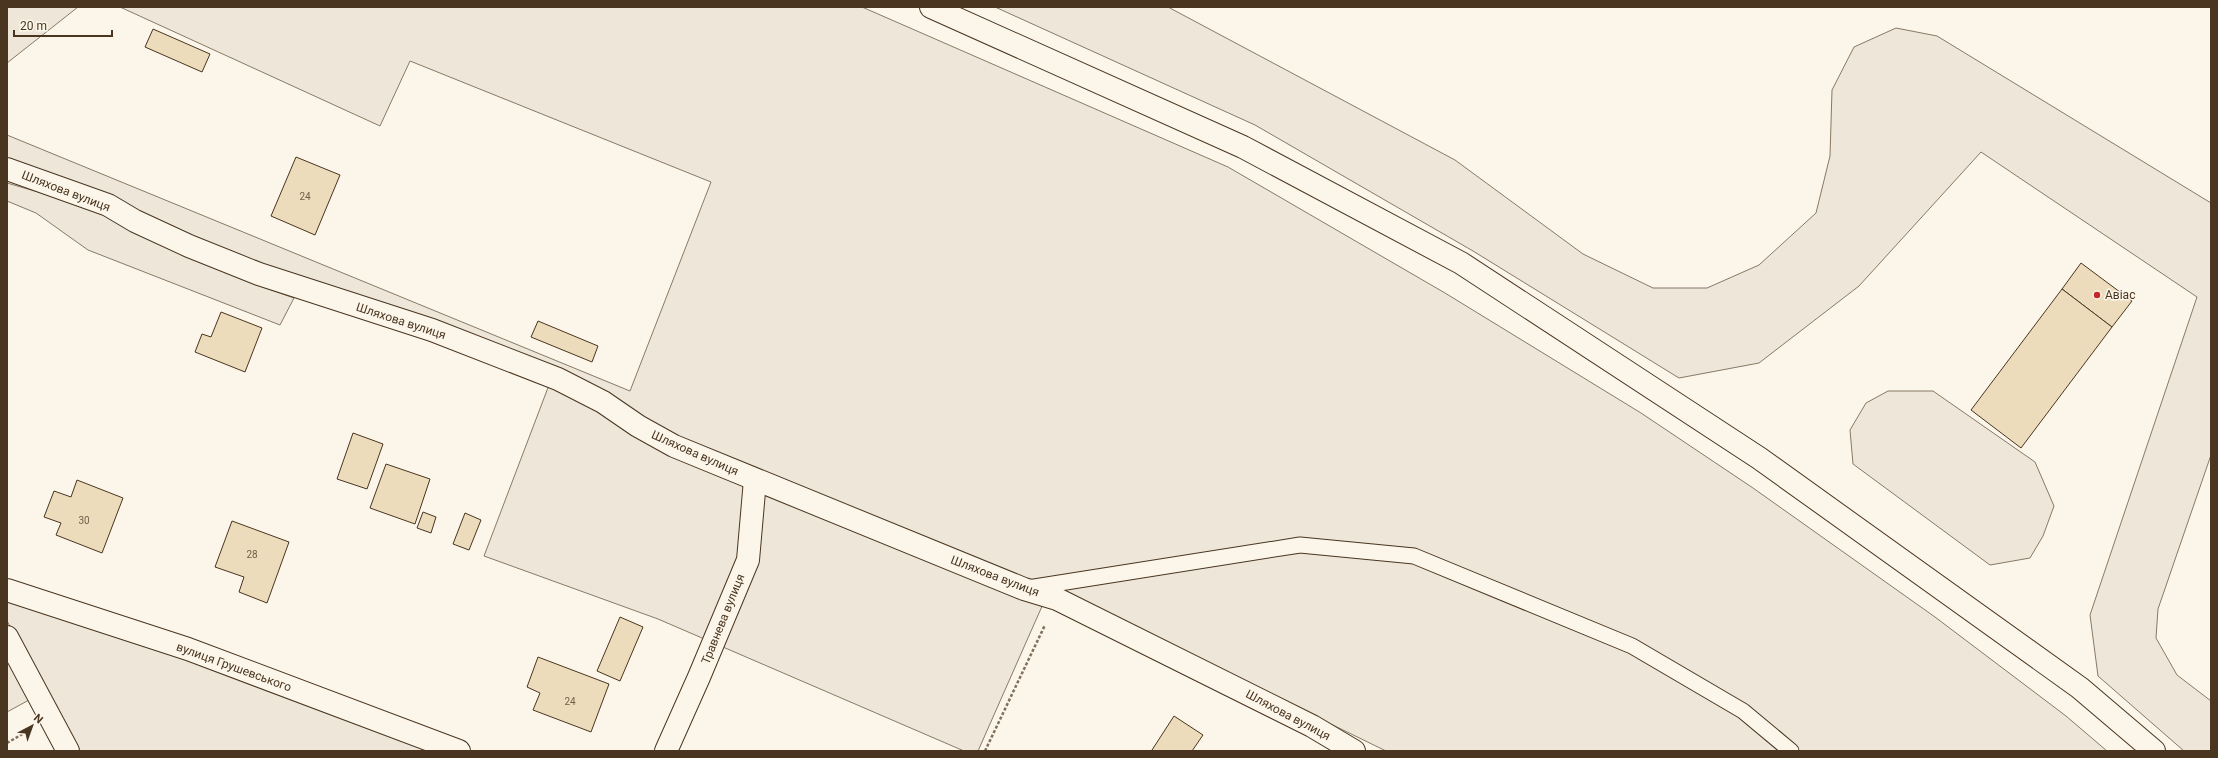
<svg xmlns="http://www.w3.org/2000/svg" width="2218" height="758" viewBox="0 0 2218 758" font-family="Roboto,sans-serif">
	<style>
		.green { fill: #ede6d9; stroke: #887966 }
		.building { fill: #ecdcbc; stroke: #4a3520 }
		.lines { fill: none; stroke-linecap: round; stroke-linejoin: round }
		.lane-casing { stroke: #4a3520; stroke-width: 17 }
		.street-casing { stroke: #4a3520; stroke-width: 24 }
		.highway-casing { stroke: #4a3520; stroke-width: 24 }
		.path { stroke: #7f6f5c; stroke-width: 2.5; stroke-dasharray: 3 2; stroke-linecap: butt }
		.lane { stroke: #fbf6e9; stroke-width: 15 }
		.street { stroke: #fbf6e9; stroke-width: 22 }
		.highway { stroke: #fbf6e9; stroke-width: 22 }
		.poi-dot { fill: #c62828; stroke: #fbf6e9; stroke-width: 1.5 }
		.labels { text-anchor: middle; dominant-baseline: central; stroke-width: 3; stroke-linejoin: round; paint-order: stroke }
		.number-label { font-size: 10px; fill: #725f47 }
		.street-label { font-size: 12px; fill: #4a3520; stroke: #fbf6e9 }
		.poi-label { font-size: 12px; fill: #4a3520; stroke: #fbf6e9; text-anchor: start }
	</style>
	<rect width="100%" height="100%" fill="#fbf6e9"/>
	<g class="green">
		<path d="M7,7h71l-71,56z"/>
		<path d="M120,7h742l366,160 217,126 196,120 112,75 182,129 131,99 41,35h-721l-221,-108 -1158,-484v-24l623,256 81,-209 -301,-121 -30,65z"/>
		<path d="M995,7h173l287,153 128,94 70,34h54l52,-23 57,-52 14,-57 2,-66 22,-43 42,-19 41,8 274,167v252l-53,154 -2,29 21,37 34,26v50h-27l-86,-75 -8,-61 107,-318 -216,-145 -122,134 -100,77 -80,15 -206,-127 -218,-126z"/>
		<path d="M7,183l101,29 77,43 72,30 37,13 -14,27 -192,-75 -52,-37 -29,-12z"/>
		<path d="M549,385l494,219 -65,147h-14l-306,-132 -174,-63z"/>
		<path d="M1888,391h45l102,71 19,44 -11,30 -13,22 -40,7 -137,-101 -3,-34 16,-27z"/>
		<path d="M7,594l438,157h-367l-71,-130z"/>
		<path d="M7,655l22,45 -22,12z"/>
	</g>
	<g class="building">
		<path d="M153,29l57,25 -8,18 -57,-25z"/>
		<path d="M296,157l44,18 -25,60 -44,-19z"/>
		<path d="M2081,263l51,38 -20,26 -50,-38z"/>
		<path d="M2062,289l50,38 -91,121 -50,-38z"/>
		<path d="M221,312l41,16 -17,44 -50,-20 7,-18 9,3z"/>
		<path d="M538,321l60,25 -6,16 -61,-25z"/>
		<path d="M353,433l30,11 -16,45 -30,-10z"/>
		<path d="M386,464l44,15 -15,45 -45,-16z"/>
		<path d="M77,480l46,18 -21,55 -46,-18 5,-12 -17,-6 10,-26 17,6z"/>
		<path d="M423,512l13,5 -5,16 -14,-5z"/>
		<path d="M465,513l16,7 -12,30 -16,-6z"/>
		<path d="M232,521l57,21 -22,61 -28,-11 5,-15 -29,-10z"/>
		<path d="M620,617l23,10 -23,54 -23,-10z"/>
		<path d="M538,657l71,27 -18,48 -58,-22 7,-17 -13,-6z"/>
		<path d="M1174,716l29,19 -11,16h-38l-2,-1z"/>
	</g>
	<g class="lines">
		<g class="lane-casing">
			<path id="lane" d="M1028,588l272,-43 114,11 218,90 111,65 48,40"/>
		</g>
		<g class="street-casing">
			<g id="street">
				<path d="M7,169l101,36 27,16 54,25 70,28 173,56 126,49 45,23 35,24 36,20 350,143 33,10 255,127 42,25"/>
				<path d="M7,590l181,59 271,102"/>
				<path d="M7,637l61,114"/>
				<path d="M666,751l33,-74 49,-117 7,-80"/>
			</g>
		</g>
		<g class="highway-casing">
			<path id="highway" d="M931,7l312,140 218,116 298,195 321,230 74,63"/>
		</g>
		<g class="path">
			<path d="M7,743l19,-11"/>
			<path d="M985,751l60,-126"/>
		</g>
		<use href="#lane" class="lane"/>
		<use href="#street" class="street"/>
		<use href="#highway" class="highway"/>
	</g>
	<circle class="poi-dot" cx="2097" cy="295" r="4"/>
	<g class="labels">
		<g class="number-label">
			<text x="305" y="196">24</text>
			<text x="84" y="520">30</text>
			<text x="252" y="554">28</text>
			<text x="570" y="701">24</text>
		</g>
		<g class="street-label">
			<text transform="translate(66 191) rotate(21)">Шляхова вулиця</text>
			<text transform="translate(401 321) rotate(18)">Шляхова вулиця</text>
			<text transform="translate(695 453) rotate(24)">Шляхова вулиця</text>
			<text transform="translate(995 576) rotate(21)">Шляхова вулиця</text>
			<text transform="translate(723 619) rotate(-68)">Травнева вулиця</text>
			<text transform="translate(234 667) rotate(20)">вулиця Грушевського</text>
			<text transform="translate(1288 715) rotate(28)">Шляхова вулиця</text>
		</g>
		<g class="poi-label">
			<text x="2105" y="295">Авіас</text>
		</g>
	</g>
	<rect width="2218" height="758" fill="none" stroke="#4a3520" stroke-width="16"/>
	<g transform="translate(32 726) rotate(41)" stroke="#fbf6e9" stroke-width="3" paint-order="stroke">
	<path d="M0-3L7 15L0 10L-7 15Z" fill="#4a3520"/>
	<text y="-6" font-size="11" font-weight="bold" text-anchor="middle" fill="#4a3520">N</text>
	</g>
	<path d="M14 30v6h98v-6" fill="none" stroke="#4a3520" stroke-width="2"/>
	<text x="20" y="30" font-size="12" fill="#4a3520" stroke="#fbf6e9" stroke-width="3" paint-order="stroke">20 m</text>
</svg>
